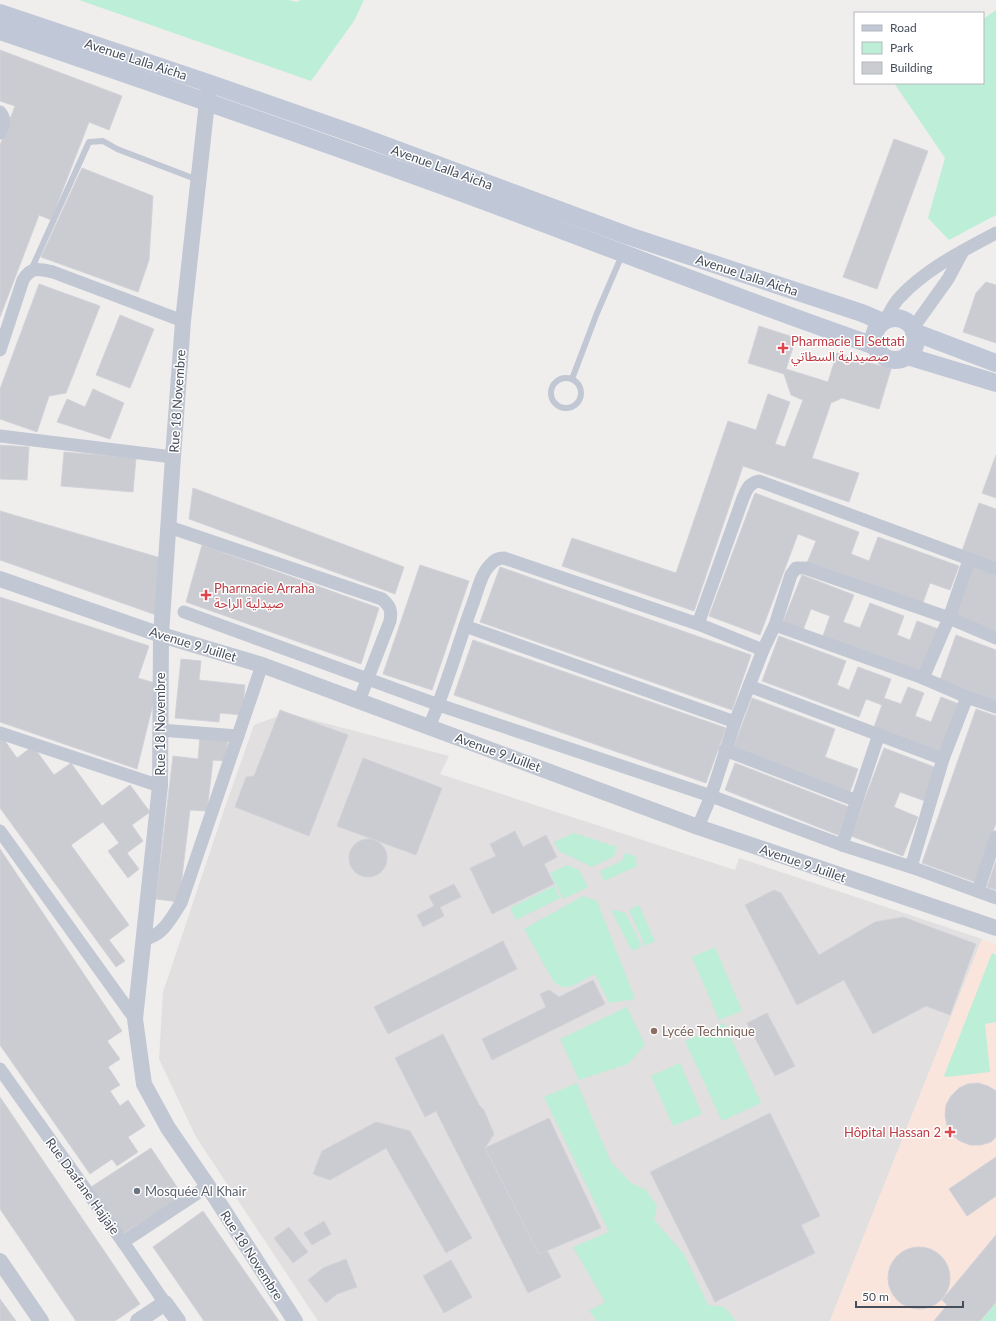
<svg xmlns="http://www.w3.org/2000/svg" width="996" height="1321" viewBox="0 0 996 1321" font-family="Lato,'Noto Sans Arabic',sans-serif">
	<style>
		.education { fill: #e1dfdf }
		.medical { fill: #fae5dd }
		.green { fill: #bceed8 }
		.building { fill: #caccd2; stroke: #d2d2d9 }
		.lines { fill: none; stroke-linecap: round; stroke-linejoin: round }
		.service { stroke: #c1c7d3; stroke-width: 6 }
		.minor { stroke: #c1c7d3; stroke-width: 13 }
		.tertiary { stroke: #c1c7d3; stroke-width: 16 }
		.secondary { stroke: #c0c7d7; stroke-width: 18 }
		.health-dot { fill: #e0444e; stroke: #fff; stroke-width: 1.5 }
		.education-dot { fill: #8d6e63; stroke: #fff; stroke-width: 1.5 }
		.worship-dot { fill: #6b7280; stroke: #fff; stroke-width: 1.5 }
		.labels { text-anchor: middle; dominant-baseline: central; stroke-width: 3; stroke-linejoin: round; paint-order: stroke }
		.street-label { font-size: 13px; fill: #464d5b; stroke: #fff }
		.health-label { font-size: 13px; fill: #be3a42; stroke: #fff; text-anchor: start }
		.education-label { font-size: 13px; fill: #785e54; stroke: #fff; text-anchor: start }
		.worship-label { font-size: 13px; fill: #5b616d; stroke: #fff; text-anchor: start }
	</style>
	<rect width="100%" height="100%" fill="#f0eeed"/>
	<path class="education" d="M287,713l162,43 -9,18 295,96 4,-12 243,81 -152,382h-512l-122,-184 -37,-78 4,-67 61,-182 30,-85z"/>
	<path class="medical" d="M982,939l14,5v377h-166z"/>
	<g class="green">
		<path d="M79,0h210l8,2 4,-2h63l-10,21 -43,60z"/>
		<path d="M996,10v205l-47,25 -21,-22 17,-60 -51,-75h89v-64z"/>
		<path d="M574,833l43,14 -3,9 -22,11 -33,-16 -5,-9z"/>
		<path d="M625,853l10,3 2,10 -33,15 -4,-10 22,-10z"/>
		<path d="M567,865l12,5 9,17 -25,12 -13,-26z"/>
		<path d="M554,886l6,12 -44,22 -6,-12z"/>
		<path d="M583,896l14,5 38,98 -26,4 -14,-29 -23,12 -10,1 -8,-5 -30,-53z"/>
		<path d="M639,905l16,36 -10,5 -16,-36z"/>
		<path d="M611,910l14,2 17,34 -10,5z"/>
		<path d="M715,947l27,64 -23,9 -27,-63z"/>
		<path d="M992,953l4,2v67l-11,2 5,48 -43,5 -3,-1z"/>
		<path d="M627,1007l18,38 -17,19 -49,16 -19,-41z"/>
		<path d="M724,1023l37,80 -39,18 -37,-80z"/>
		<path d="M680,1063l22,51 -29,12 -22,-50z"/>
		<path d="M577,1083l34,79 20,21 15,7 11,16 -3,14 30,34 24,51 16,2 12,14h-139l-8,-10 16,-9 -32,-55 36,-15 -65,-135z"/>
		<path d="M996,1302v19h-15z"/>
	</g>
	<g class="building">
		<path d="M0,50l122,46 -13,34 -20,-8 -38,98 -12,-5 -39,102v-172l15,-39 -15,-5z"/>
		<path d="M894,139l34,12 -51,138 -34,-12z"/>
		<path d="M82,168l71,28 -4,64 -11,32 -97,-35z"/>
		<path d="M986,282l10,3v58l-33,-11 13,-39z"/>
		<path d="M39,284l61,22 -34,87 -17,3 -12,36 -37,-13v-30z"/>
		<path d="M120,315l34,14 -24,59 -34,-13z"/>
		<path d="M759,326l37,12 -10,31 42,13 9,-29 54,16 -12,40 -37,-11 -11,5 -19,55 47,15 -10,29 -106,-36 -49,145 -132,-45 10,-28 104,35 52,-152 28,9 12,-36 22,8 -15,42 10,3 18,-47 -12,-5 -7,-21 -36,-11z"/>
		<path d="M93,389l31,14 -14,36 -53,-17 10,-23 18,8z"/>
		<path d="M0,445l29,2 -2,33 -27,-1z"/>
		<path d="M64,452l72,6 -3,34 -72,-6z"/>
		<path d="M996,455v43l-14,-5z"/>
		<path d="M193,488l211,79 -9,27 -206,-75z"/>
		<path d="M755,493l104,39 -8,22 18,7 9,-24 81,29 -9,24 -20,-7 -8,22 -115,-42 9,-22 -18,-7 -38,101 -51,-19z"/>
		<path d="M979,503l17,6v54l-34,-12z"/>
		<path d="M0,511l161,47 -2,58 -159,-56z"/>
		<path d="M202,545l177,63 -18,56 -175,-62z"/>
		<path d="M420,565l49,16 -37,109 -49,-16z"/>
		<path d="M969,566l27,9v58l-45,-15z"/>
		<path d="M500,567l251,88 -19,55 -252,-88z"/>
		<path d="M802,575l52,20 -11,27 17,6 10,-25 34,13 -7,19 13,5 7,-19 21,8 -18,44 -97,-37 7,-20 -19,-7 -8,21 -20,-8z"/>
		<path d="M0,597l149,49 -11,32 20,6 -21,85 -137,-47z"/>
		<path d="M956,635l40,15v51l-56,-21z"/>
		<path d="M779,636l67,25 -9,24 12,5 9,-23 33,12 -7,19 17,6 7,-17 16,6 -9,23 16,6 10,-25 18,7 -18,48 -67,-25 8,-22 -16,-6 -7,18 -97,-36z"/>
		<path d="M473,640l253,88 -20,55 -252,-88z"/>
		<path d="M181,659l20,2 -2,19 46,5 -3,30 -22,-2 -1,9 -44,-4z"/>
		<path d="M752,698l83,31 -10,28 33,12 -8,23 -117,-43z"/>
		<path d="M976,709l20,7v107l-21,59 -53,-19z"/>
		<path d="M280,710l68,25 -39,101 -74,-29 11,-30 8,-1z"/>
		<path d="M0,734l17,24 16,-12 21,29 17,-12 31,43 28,-21 20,27 -18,13 11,16 -16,12 12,16 -11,9 -20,-27 11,-8 -16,-21 -32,23 58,80 -20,15 16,21 -9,6 -116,-159z"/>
		<path d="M200,736l28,3 -3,22 -12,-1 -6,51 -17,-1 -11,92 -23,-3 17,-143 25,3z"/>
		<path d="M884,748l53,20 -12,33 -25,-9 -6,15 24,10 -15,39 -52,-20z"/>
		<path d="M363,758l79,30 -26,67 -79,-29z"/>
		<path d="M735,763l114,44 -11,28 -113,-45z"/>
		<path d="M515,831l8,16 23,-12 11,22 -13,7 10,20 -62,30 -22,-46 26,-12 -6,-12z"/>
		<circle cx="368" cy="858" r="19"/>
		<path d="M0,849l122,182 -15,10 13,18 -12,8 12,18 -10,6 10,15 8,-6 17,26 -17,11 10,15 -21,14 -5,-7 -22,15 -90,-129z"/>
		<path d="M996,861v29l-9,-3z"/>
		<path d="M454,884l7,13 -21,10 4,9 -21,11 -6,-12 17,-9 -5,-10z"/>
		<path d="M774,890l7,3 38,62 56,-33 28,-5 73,27 -26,71 -24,-9 -53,28 -29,-54 -47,25 -52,-100z"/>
		<path d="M503,941l14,28 -129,65 -14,-27z"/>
		<path d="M593,980l12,24 -113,56 -10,-21 64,-32 -6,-13 9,-4 10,7z"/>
		<path d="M767,1013l28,53 -20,10 -28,-53z"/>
		<path d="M443,1034l36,71 5,5 10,24 -9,14 54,106 8,-4 14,27 -33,16 -92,-182 -11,6 -30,-59z"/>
		<path d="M978,1083l10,3 8,5v46l-5,5 -10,3h-11l-10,-4 -8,-6 -5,-9 -2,-11 1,-10 5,-9 8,-8 9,-4z"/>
		<path d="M0,1097l140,207 -25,17h-39l-76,-112z"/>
		<path d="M770,1113l50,103 -19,9 14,28 -100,49 -65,-130z"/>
		<path d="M549,1118l52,110 -62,26 -54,-106z"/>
		<path d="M376,1122l34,9 62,107 -26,15 -60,-105 -56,32 -17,-6 9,-23z"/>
		<path d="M151,1148l32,48 -61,38 -31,-47z"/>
		<path d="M996,1157v39l-29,20 -18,-27z"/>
		<path d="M203,1211l76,110h-75l-51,-74z"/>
		<path d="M324,1221l7,13 -19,11 -8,-12z"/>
		<path d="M289,1227l19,25 -15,11 -19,-25z"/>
		<path d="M996,1235v67l-16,19h-46l13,-16 -5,-5z"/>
		<circle cx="919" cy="1278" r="31"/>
		<path d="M346,1259l11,28 -20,7 -11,9 -18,-23 15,-12z"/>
		<path d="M451,1260l21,37 -28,16 -21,-37z"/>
		<path d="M0,1299l16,22h-16z"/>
	</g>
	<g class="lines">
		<g class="service">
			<path d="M31,270l58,-128 14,-1 14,8 81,31"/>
			<circle cx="566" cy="393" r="15"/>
			<path d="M572,379l25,-66 25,-58"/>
		</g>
		<g class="minor">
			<path d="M0,112c6,7 4,13 0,21"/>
			<path d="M885,321c5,-9 8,-17 15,-24 26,-28 62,-46 96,-64"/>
			<path d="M913,328l35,-49 15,-28"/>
			<path d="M0,350l23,-70c8,-14 16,-11 30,-8l130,49"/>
			<path d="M0,436l173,21"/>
			<path d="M169,527l213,72c8,7 10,11 8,22l-31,80"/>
			<path d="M184,612l255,93 272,91 131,49 69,22 85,31"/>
			<path d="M698,624l45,-126c4,-9 6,-15 16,-17l237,88"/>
			<path d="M775,625l148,53 44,19 29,10"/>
			<path d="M465,626l270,96"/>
			<path d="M923,678l26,-60 20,-58"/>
			<path d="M749,686l194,73"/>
			<path d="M429,727c18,-41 29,-83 44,-124 5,-13 8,-30 18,-39 4,-5 8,-6 13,-6l194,66 65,26"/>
			<path d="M160,730l78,6"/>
			<path d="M0,733l160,53"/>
			<path d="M725,750l132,51"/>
			<path d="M698,827l13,-31 24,-74 28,-72 12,-25 16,-50 5,-7h9l144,50 47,20"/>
			<path d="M0,831l135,188"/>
			<path d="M842,845l37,-111"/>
			<path d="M911,867l32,-108 24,-62"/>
			<path d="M978,891l18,-54"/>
			<path d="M144,939c19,-3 27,-21 37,-36l81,-238"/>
			<path d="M0,1069l123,173 42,61"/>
			<path d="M123,1242l85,-56"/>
		</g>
		<g class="tertiary">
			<path d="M209,91l-2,11 -24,219 -10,136 -12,178 -1,151 -25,233 9,65 24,44 40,58 87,135"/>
			<path d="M0,579l161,56 101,30 436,162 298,101"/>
			<path d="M0,1261l41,60"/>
			<path d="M138,1321l27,-18 13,18"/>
		</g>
		<g class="secondary">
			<path d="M0,13l211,71 146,51 272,101 233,77 21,9"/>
			<path d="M0,31c156,53 313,107 468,164 136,50 270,104 407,151"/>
			<circle cx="895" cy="339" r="21"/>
			<path d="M914,332l82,31"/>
			<path d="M907,356l89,27"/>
		</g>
	</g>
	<g class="health-dot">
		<path d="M781 342h4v4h4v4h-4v4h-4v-4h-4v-4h4z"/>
		<path d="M204 589h4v4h4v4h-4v4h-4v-4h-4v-4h4z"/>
		<path d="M948 1126h4v4h4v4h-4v4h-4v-4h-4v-4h4z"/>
	</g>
	<circle class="education-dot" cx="654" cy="1031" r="4"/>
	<circle class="worship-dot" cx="137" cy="1191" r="4"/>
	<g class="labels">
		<g class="street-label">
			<text transform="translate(136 59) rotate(18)">Avenue Lalla Aicha</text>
			<text transform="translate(442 167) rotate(20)">Avenue Lalla Aicha</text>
			<text transform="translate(747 275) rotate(18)">Avenue Lalla Aicha</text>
			<text transform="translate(177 401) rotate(-86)">Rue 18 Novembre</text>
			<text transform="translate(193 644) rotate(17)">Avenue 9 Juillet</text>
			<text transform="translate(160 724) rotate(-90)">Rue 18 Novembre</text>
			<text transform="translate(498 752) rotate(20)">Avenue 9 Juillet</text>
			<text transform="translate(803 863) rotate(19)">Avenue 9 Juillet</text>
			<text transform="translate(83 1186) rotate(54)">Rue Daafane Hajjaje</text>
			<text transform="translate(252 1255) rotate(57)">Rue 18 Novembre</text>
		</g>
		<g class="health-label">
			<text x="791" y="341">Pharmacie El Settati<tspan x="791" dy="15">صصيدلية السطاتي</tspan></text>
			<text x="214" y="588">Pharmacie Arraha<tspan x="214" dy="15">صيدلية الراحة</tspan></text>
			<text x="941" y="1132" text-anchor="end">Hôpital Hassan 2</text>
		</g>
		<g class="education-label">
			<text x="662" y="1031">Lycée Technique</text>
		</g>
		<g class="worship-label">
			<text x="145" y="1191">Mosquée Al Khair</text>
		</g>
	</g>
	<rect x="854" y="12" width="130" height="72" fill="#ffffff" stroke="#b5b8bd"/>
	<rect x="862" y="25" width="20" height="6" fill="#c0c7d7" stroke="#b5b8bd"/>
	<text x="890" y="32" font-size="12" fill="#464d5b">Road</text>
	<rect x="862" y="42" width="20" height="12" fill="#bceed8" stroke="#b5b8bd"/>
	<text x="890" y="52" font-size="12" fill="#464d5b">Park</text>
	<rect x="862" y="62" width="20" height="12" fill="#caccd2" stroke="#b5b8bd"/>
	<text x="890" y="72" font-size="12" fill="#464d5b">Building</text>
	<path d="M856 1301v6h107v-6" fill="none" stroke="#464d5b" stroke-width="2"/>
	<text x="862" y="1301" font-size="12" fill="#464d5b" stroke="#ffffff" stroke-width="3" paint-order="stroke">50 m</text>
</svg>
